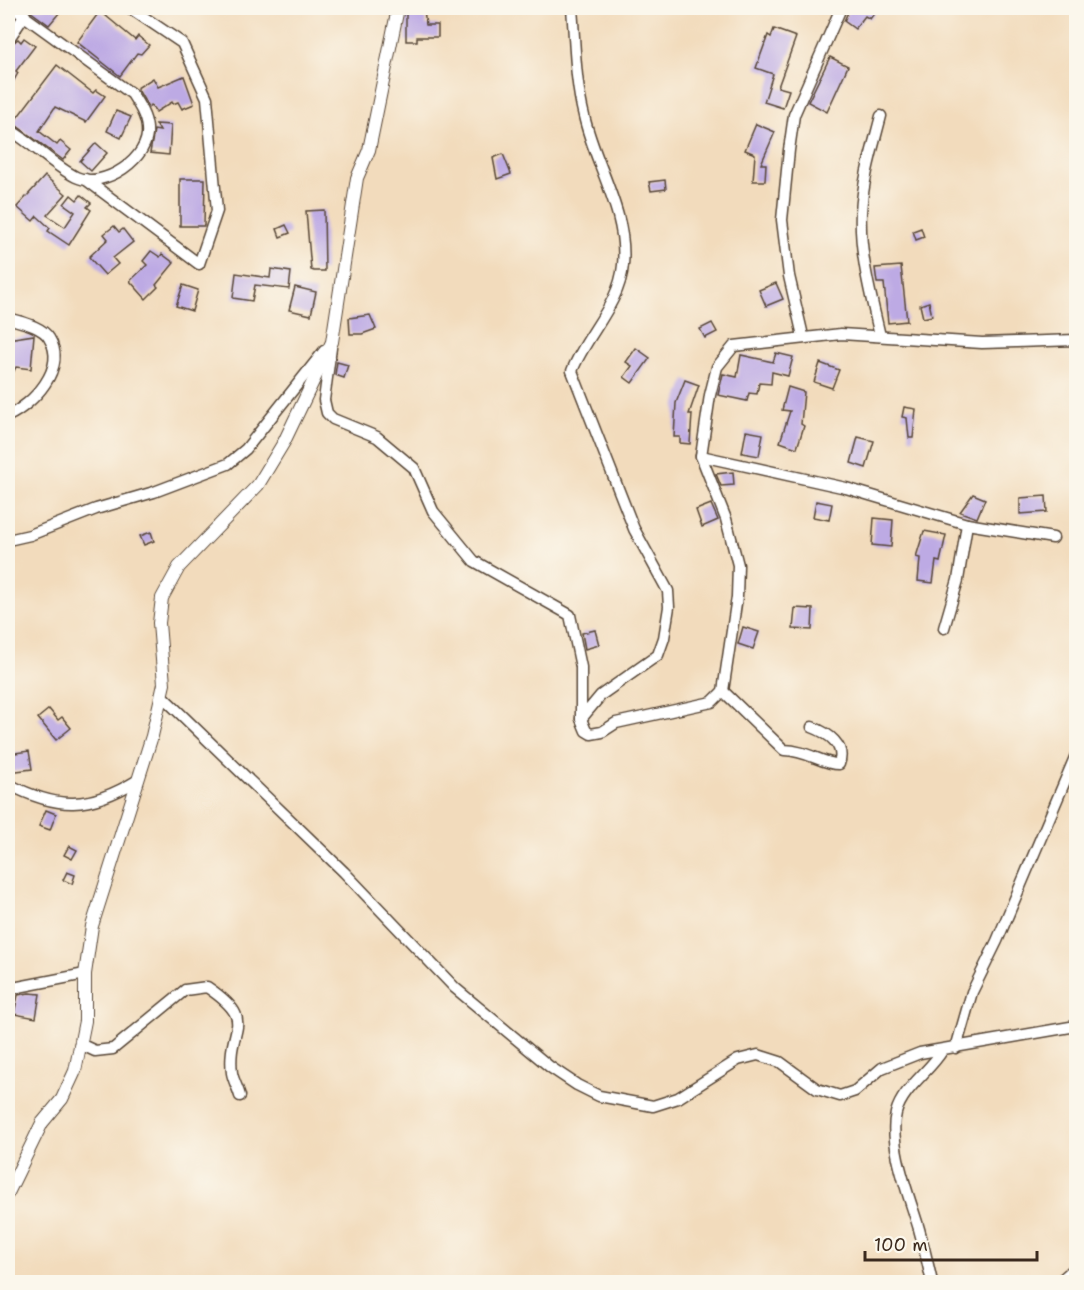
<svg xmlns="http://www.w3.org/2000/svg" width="1084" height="1290" viewBox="0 0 1084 1290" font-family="'Shantell Sans',sans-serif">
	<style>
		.building { fill: #bdaae4 }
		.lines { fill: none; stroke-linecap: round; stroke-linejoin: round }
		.minor-casing { stroke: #564536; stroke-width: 13 }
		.tertiary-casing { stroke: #564536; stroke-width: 14 }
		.minor { stroke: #fff; stroke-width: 10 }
		.tertiary { stroke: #fff; stroke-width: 12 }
	</style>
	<rect width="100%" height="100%" fill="#fbf7ec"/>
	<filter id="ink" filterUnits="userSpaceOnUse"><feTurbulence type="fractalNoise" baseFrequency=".0167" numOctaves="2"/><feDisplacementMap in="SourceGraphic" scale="12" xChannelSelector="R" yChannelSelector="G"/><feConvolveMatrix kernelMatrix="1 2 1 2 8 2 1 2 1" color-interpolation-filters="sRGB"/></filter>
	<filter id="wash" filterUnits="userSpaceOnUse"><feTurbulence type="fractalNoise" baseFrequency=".008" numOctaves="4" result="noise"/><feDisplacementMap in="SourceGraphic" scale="24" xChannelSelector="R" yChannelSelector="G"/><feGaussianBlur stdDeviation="1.35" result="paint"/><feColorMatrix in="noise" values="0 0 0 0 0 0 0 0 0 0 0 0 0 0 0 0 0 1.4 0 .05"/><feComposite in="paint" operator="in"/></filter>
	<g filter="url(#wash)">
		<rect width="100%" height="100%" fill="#f2dbbc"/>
		<g id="blocks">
			<g class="building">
				<path d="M26,8h28l6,4 -11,13z"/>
				<path d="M406,8l18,2 2,15h12v12h-21v4h-11z"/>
				<path d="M850,8h28l-8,11 -5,-3 -10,13 -11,-8z"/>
				<path d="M100,11l35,29 3,-4 11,9 -8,9 -4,-1 -17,23 -43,-34z"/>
				<path d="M774,29l22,8 -18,50 11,3 -6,18 -19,-6 9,-28 -17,-6 12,-33 3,2z"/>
				<path d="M24,38l11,8 -19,25 2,2 -10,18v-44l10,-8 3,3z"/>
				<path d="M830,57l18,9 -21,46 -19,-10z"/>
				<path d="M57,65l36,28 3,-3 9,6 -19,26 -31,-15 -16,24 18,14 3,-4 11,9 -8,10 -50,-37z"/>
				<path d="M184,76l10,28 -12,5 -4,-7 -5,2 -1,-2 -16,10 -5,-7 -3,2 -11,-19 16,-10 5,9z"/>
				<path d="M116,111l15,6 -10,21 -14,-7z"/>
				<path d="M156,124l15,1 -2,30 -19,-2 4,-23 6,1z"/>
				<path d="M756,124l19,8 -14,32h5l-1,17h-12l2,-27 -10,-4z"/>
				<path d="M96,143l11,10 -16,18 -11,-10z"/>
				<path d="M503,154l8,20 -14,5 -4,-21z"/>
				<path d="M45,176l21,18 -19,21 18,12 10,-15 -11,-8 7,-9 6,5 4,-5 10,8 -4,4 4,3 -22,35 -21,-14 2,-3 -13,-12 -4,5 -16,-14z"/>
				<path d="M180,179h25l-1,47h-24z"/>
				<path d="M665,180l1,9 -15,2 -2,-9z"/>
				<path d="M324,210l1,61h-11l-3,-1 -5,-59z"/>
				<path d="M286,225l4,8 -10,4 -3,-8z"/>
				<path d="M114,226l5,6 4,-3 10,13 -20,16 5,6 -13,11 -16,-18 19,-18 -4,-5z"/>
				<path d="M921,228l3,9 -8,3 -3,-9z"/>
				<path d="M151,251l9,6 2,-3 12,9 -18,22 2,2 -12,12 -16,-18 17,-16 -4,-4z"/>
				<path d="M901,266l6,55 -19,2 -4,-40h-7l-2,-15z"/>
				<path d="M271,269l20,3 -2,17 -34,-4 -3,16 -19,-3 3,-25 34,5z"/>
				<path d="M776,283l7,16 -17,7 -7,-16z"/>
				<path d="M183,285l15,5 -6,21 -16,-5z"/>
				<path d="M295,287l21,5 -5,23 -22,-5z"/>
				<path d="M929,302l3,14 -9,2 -3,-13z"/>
				<path d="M370,315l6,14 -14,5h-12l-1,-16z"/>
				<path d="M712,323l5,9 -12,6 -5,-9z"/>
				<path d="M34,335l-3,34 -15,-2 -8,16v-44z"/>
				<path d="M636,348l14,10 -18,25 -8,-6 8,-11 -6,-4z"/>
				<path d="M776,353l17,4 -5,19 -16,-4 -1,12 -12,-1 -2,11 -8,-1 -2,8 -29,-6 5,-21 14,3 4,-22 32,7z"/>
				<path d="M337,362l11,3 -4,13 -9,-3z"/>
				<path d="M820,363l19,7 -7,18 -18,-6z"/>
				<path d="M685,380l14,5 -10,29h3l-2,30 -10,-1v-6h-6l2,-34z"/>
				<path d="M788,387l16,5 -3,32 3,2 -7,22 -17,-6 10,-31 -8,-1z"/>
				<path d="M904,407l12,2 -3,29h-4l-2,-20 -5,-1z"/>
				<path d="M746,431l17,3 -4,22 -17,-3z"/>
				<path d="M858,437l16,4 -8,27 -15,-5z"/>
				<path d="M733,472l1,13 -13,1 -5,-12z"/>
				<path d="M973,494l12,5 -8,19 -17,-6z"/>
				<path d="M1046,496l1,16 -27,2v-16z"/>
				<path d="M816,501l16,3 -3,16 -16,-3z"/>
				<path d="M711,504l7,16 -16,7 -6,-17z"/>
				<path d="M874,518l19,2 -2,27 -19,-2z"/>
				<path d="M924,531l22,4 -6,27 -4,-1 -3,22 -15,-2 2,-23 -4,-1z"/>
				<path d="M151,532l3,9 -10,4 -4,-9z"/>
				<path d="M795,608l18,1 -1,21 -19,-1z"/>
				<path d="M743,627l16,5 -6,17 -15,-5z"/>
				<path d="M595,630l4,15 -14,4 -3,-16z"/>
				<path d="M49,709l9,11 4,-3 9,11 -15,12 -18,-22z"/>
				<path d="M29,751l3,18 -23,3 -1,-18z"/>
				<path d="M46,810l10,4 -6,16 -11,-4z"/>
				<path d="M69,846l8,4 -5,9 -8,-4z"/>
				<path d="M67,872l8,3 -3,9 -9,-4z"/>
				<path d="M29,993l11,1 -4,24 -22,-4 4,-19z"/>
			</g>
		</g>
	</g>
	<g filter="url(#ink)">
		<use href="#blocks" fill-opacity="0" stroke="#564536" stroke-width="1.5"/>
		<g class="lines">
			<g class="minor-casing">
				<g id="minor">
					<path d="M572,8c3,36 3,73 12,108 11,49 44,97 39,149 -3,39 -37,70 -51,106l62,158 34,62 1,16 -5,31 -6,17 -57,40 -20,24"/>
					<path d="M8,40l17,-25"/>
					<path d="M8,129c24,13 44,36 68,48 27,13 75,-19 71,-49 -1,-12 -8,-23 -15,-34l-119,-86"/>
					<path d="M85,179l114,85 18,-53 -10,-113 -25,-55 -52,-35"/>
					<path d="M8,318c12,4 34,8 41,20 19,30 -16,66 -41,78"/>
					<path d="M803,336l-14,-60 -7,-56 7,-70 5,-35 47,-107"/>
					<path d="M880,336c-9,-40 -21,-83 -19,-124 2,-33 12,-65 20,-96"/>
					<path d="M331,348l-7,52 3,13 6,6 44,18 37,31 19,43 41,50 96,54 11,52v52l5,12 5,3 11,-2 14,-9 96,-21 11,-11 14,-94 1,-32 -12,-46 -25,-63 9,-61 7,-28 17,-21 107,-12 141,9 94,-3"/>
					<path d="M701,456l145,32 121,36 86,14"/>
					<path d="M8,540l22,-5 66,-26 58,-17 74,-28 18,-15 78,-98"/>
					<path d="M944,628l14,-48 9,-56"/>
					<path d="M723,691l61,59c23,0 40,15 55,14 7,-19 -11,-31 -27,-37"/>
					<path d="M161,695l183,177 111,116 95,79 27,18 22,11 54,10 25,-8 60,-38 20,-5 22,7 37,27 23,7 15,-5 27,-23 38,-15 156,-27"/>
					<path d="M8,784c50,26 81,26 130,-4"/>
					<path d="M8,989l77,-15"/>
					<path d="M80,1044l15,7 18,-2 72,-59 22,-3c53,36 19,39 25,86 1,7 6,15 8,23"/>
					<path d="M956,1048l16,-56 25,-51 79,-186"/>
					<path d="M932,1282c-4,-17 -8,-35 -13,-53 -9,-31 -31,-84 -23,-116 6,-24 34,-42 46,-62"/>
					<path d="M1059,1282l17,-15"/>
				</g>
			</g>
			<g class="tertiary-casing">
				<path id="tertiary" d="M8,1193l34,-70 20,-24 13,-28 10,-50v-47l7,-48 60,-190 12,-52 -5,-61 3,-25 17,-31 79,-82 26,-43 48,-100 25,-164 12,-28 29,-142"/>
			</g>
			<use href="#minor" class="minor"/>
			<use href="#tertiary" class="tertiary"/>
		</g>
	</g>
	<rect width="1084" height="1290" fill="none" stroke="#fbf7ec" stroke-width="30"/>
	<path d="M865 1251v9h172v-9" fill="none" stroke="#3b2a1e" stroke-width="3"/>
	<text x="874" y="1251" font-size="18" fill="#3b2a1e" stroke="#fbf7ec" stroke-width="4.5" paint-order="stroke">100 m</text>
</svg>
